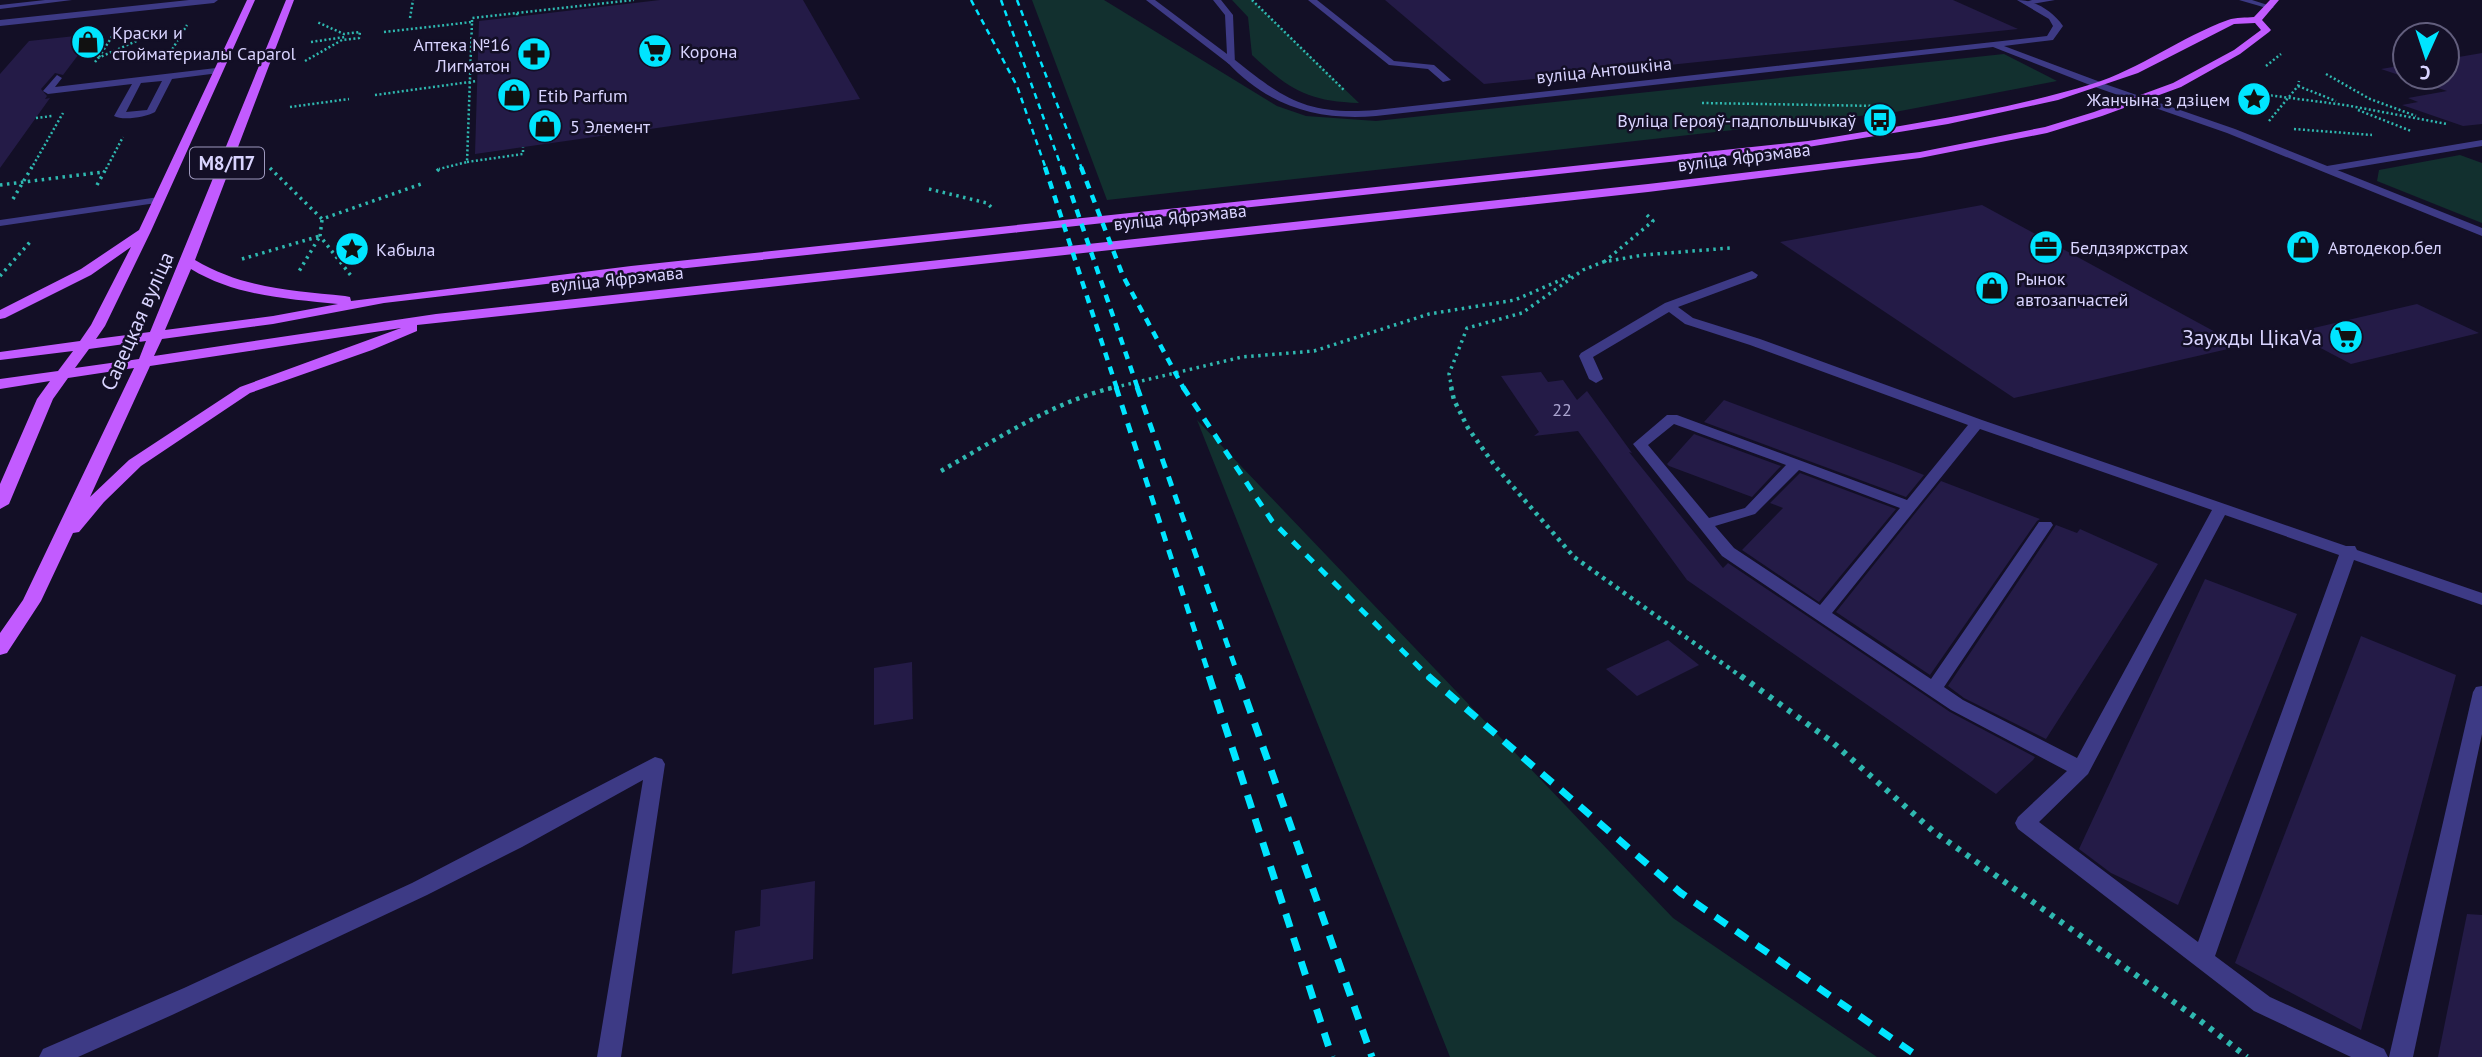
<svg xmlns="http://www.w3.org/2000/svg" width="2482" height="1057" viewBox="0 0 2482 1057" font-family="'PT Sans',sans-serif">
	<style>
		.green { fill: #12302f }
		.building { fill: #241b47 }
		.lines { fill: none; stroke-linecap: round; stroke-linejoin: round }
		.path-far3 { stroke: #2fb8b0; stroke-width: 2.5; stroke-dasharray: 2 2.5; stroke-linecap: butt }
		.path-far2 { stroke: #2fb8b0; stroke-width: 3.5; stroke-dasharray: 2.5 4.5; stroke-linecap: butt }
		.path-far1 { stroke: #2fb8b0; stroke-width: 4.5; stroke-dasharray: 3.5 5; stroke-linecap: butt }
		.path { stroke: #2fb8b0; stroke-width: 6; stroke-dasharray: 4.5 7; stroke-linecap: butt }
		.service { fill: #3d3a85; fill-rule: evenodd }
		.minor { fill: #3d3a85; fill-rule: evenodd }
		.tertiary { fill: #3d3a85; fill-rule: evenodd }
		.primary { fill: #c25bff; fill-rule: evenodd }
		.rail-far3 { stroke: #00e5ff; stroke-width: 2.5; stroke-dasharray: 6 5; stroke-linecap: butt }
		.rail-far2 { stroke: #00e5ff; stroke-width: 4.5; stroke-dasharray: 8 7; stroke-linecap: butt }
		.rail-far1 { stroke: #00e5ff; stroke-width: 5; stroke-dasharray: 10 9; stroke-linecap: butt }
		.rail { stroke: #00e5ff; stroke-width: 7; stroke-dasharray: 14 11; stroke-linecap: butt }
		.labels { text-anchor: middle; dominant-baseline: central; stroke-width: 5; stroke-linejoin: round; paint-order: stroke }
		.far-poi-label { font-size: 18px; fill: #d9d4ff; stroke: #130f26; text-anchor: start }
		.far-street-label { font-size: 18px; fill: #d9d4ff; stroke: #130f26 }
		.number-label { font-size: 18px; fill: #aca6d1 }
		.shield { fill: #130f26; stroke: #9e99be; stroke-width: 2 }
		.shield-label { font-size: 19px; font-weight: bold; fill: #d9d4ff }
		.street-label { font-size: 21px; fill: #d9d4ff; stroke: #130f26 }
		.poi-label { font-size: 21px; fill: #d9d4ff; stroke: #130f26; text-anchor: end }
	</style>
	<rect width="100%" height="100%" fill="#130f26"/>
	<g class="green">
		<path d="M1032,0h72l173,106 29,10 70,5 628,-67 53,27 -162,31 -788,88z"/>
		<path d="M1232,0h20l107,103c-52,-2 -69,-13 -107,-48l-4,-38z"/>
		<path d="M2460,155l22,8v60l-105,-42 2,-11z"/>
		<path d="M1197,420l476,498 204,139h-427z"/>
	</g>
	<g class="building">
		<path d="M660,0h143l57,99 -385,55 4,-133z"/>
		<path d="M1385,0h568l65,29 -534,55z"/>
		<path d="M94,34l-31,41 -8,-2 -14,16 6,7 -2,3 5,-1 -50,70v-94l29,-33z"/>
		<path d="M2482,53v71l-19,2 -61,-21 16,-3 -10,-4 39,-7 -66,-22 24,-4v12h42v-18z"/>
		<path d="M1982,205l259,141 -227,52 -234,-156z"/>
		<path d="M2417,304l62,29 -128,31 -59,-31z"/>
		<path d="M1541,372l7,10 15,-2 14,20 10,-9 45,62 -3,-1 94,116 5,-5 222,149 85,45 -2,3 -37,34 -309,-214 -109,-149 -44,5 5,-4 -38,-56z"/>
		<path d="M1724,400l177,66 23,9 -18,22 -202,-75z"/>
		<path d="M1694,434l87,32 -29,31 -83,-31 -2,-2z"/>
		<path d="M1800,473l96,36 -77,93 -77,-52 41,-42 -13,-5z"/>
		<path d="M1941,481l99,38 -3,2 -107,154 -94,-63z"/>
		<path d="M2056,525l21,8 3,-4 78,35 -112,175 -82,-41 -16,-12z"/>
		<path d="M2205,579l92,35 -119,291 -67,-32 -32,-24z"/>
		<path d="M2361,636l95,39 -95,355 -126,-67z"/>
		<path d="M1668,640l31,25 -62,31 -31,-27z"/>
		<path d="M912,662l1,57 -39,6v-57z"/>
		<path d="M815,881l-2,78 -81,15 3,-43 25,-5 1,-36z"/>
		<path d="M2467,914l15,1v142h-44z"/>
	</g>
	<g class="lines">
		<g class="path-far3">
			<path d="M1252,0l93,91"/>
			<path d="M517,13l117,-13"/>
			<path d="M410,18l3,-18"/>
			<path d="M472,22v-4l45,-5v3"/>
			<path d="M384,32l88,-10 -5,140 -28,7"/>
			<path d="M311,42l34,-5"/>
			<path d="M170,53l17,-28"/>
			<path d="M99,57l14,-22"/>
			<path d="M305,61l37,-21 17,-2 1,-6 -16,2 -27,-12"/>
			<path d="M95,62l3,-4 61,-27"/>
			<path d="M2266,66l15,-12"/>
			<path d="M2326,74l44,25 46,17"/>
			<path d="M2298,86l38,15"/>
			<path d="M2244,92l101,13 102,19"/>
			<path d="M375,95l102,-14"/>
			<path d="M1702,103l177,3"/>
			<path d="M290,107l59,-8"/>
			<path d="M2358,110l53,21"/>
			<path d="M36,118l16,-2"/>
			<path d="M2269,121l29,-35 1,-5"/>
			<path d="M2294,129l78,6"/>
			<path d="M467,162l56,-8v-7"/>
			<path d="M31,169l32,-56"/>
			<path d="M106,169l17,-32"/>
		</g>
		<g class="path-far2">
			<path d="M270,168l52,51 102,-36"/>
			<path d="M437,171l4,-4"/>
			<path d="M0,185l103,-13"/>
			<path d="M97,185l10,-18"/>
			<path d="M929,189l58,14 4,4"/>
			<path d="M13,199l19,-32"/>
			<path d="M322,220l-2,16 32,41"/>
			<path d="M242,259l78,-23 -22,37"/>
			<path d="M1604,262l49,-41 -8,-8"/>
			<path d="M0,276l30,-34"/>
			<path d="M1108,389l134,-32 72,-6 115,-37 86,-14 57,-25"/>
			<path d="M1452,389l-3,-15 18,-46 55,-15 61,-43 20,-8 40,-7 87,-7"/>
		</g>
		<g class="path-far1">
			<path d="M1451,387l3,13 14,28 27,38 79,91 169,121"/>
			<path d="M941,471c56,-32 112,-69 174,-84"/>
		</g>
		<path class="path" d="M1741,676l90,65 102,90 269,191 45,35"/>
		<g class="service">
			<path d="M45,0h27l-72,9v-4z"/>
			<path d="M1146,0h9l72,54 -2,-39 -12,-15h8l12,15 2,49h-6z"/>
			<path d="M1308,0h9l77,61 40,4 17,15 -8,2 -15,-13 -39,-4z"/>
			<path d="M2055,0l-28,5 -4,-2 9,-3z"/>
			<path d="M2239,0h13l22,7 -4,2z"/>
			<path d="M216,68l4,3 -1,2 -47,6 -17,33c-9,5 -32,9 -41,4l18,-32 -84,10 -5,-3 14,-16 5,3 -7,9zM162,81l-15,29 -21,2 15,-29z"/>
			<path d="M2482,140v6l-155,26 -5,-3 5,-3z"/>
			<path d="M159,197l4,1v4l-163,24v-6z"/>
			<path d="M1752,271l6,4 -2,3 -78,29 15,11 67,21 222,81 364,126h9l2,4 125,43v12l-128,-45 -139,396 55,41 114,52 4,8h-37l-97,-46 -236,-182 -3,-6 3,-6 49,-46 -116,-61 -229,-154 -89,-112 34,-29h10l230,85 61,-75 -218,-80 -65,-21 -16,-12 -76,45 10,22 -7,4 -7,-4 -10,-23 2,-3 84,-50zM1674,424l112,41 -41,43 -36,10 -61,-73zM1980,429l232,81 -135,248 -114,-58 -19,-13 109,-162 -2,-3h-12l-108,157 -99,-66zM1799,470l101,38 -80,97 -86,-57 -19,-22 40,-12zM2225,515l114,40 -141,387 -159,-120 49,-48z"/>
			<path d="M2482,686v48l-69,323h-24l84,-365 3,-5z"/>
			<path d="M655,757l7,2 3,5 -44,293h-24l46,-277 -121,67 -95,48 -255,120 -94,42h-39l4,-8 141,-61 228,-105z"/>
		</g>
		<g class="minor">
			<path d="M189,0h29l-4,3 -214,23v-6z"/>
			<path d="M2017,0c18,0 36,11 46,26l-10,14 -49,6 99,37v4h-8l-102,-40 -617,69c-59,5 -108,-10 -149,-54l8,-2c51,41 74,55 141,50l671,-74 6,-10 -4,-7z"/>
		</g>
		<path class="tertiary" d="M2099,82l136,47 247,99v8l-255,-103 -132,-46 -1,-2z"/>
		<path class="primary" d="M247,0h8l-104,231 -46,95 -9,13 54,-7 136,-332h8l-99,260c47,28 97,31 150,36l5,1 1,4 280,-35 1177,-125c95,-16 192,-29 284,-57 48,-15 89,-47 136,-64 8,-3 18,-2 26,-3l16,-17h9l-17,20 9,10 -2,2 -29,22 -59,33 -79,29 -55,17 -127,25 -272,34 -1231,133v6l-45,19 -122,43 -109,73 -37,36 -25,30 -6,1 -32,68 -34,52 -7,2v-22l23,-33 111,-232 -66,10 -15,21 -44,105 -9,5v-25l37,-85 13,-18 -50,8v-10l58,-8 15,-20 -73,9v-8l80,-11 11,-16 40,-78 -40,28 -86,43 -5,1v-9l81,-41 58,-39zM2255,23l6,7 -27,20 -61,33 -79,29 -49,15 -125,25 -272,32 -1212,130 -282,42 8,-17 111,-15 111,-21 247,-29 1177,-127 140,-23 110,-24 80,-27 96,-49zM191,269c44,27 97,30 147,35l-65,12 -108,14zM401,328l-161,59 -111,73 -39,37 60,-131zM146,341l-7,18 -64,9 14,-19z"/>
		<g class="rail-far3">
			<path d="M971,0l46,86 29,83"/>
			<path d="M1001,0l61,169"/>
			<path d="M1017,0l65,169"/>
		</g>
		<g class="rail-far2">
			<path d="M1045,167l72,222"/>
			<path d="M1062,167l76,222"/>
			<path d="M1081,167l42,109 61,113"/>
		</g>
		<g class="rail-far1">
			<path d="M1116,387l94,291"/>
			<path d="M1137,387l102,291"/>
			<path d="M1183,387l89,134 158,157"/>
		</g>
		<g class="rail">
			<path d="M1209,676l123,381"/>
			<path d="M1238,676l134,381"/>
			<path d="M1428,676l253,217 238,164"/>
		</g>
	</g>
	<defs>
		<g id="shop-disc" transform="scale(1.75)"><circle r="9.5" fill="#00e5ff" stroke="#130f26"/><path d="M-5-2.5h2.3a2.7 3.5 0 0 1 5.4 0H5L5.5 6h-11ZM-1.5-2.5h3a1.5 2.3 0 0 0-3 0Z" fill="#111"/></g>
		<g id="supermarket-disc" transform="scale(1.75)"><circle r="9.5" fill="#00e5ff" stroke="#130f26"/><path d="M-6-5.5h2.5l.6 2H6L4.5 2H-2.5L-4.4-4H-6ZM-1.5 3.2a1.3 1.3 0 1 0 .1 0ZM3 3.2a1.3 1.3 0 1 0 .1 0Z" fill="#111"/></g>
		<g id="pharmacy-disc" transform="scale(1.75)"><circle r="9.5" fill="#00e5ff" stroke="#130f26"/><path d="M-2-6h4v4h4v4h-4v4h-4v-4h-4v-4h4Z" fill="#111"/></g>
		<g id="sight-disc" transform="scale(1.75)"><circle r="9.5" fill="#00e5ff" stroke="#130f26"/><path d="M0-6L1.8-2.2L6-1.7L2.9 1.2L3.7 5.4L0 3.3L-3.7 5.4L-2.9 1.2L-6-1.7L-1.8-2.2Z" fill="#111"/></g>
		<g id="bus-disc" transform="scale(1.75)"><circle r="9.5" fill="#00e5ff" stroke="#130f26"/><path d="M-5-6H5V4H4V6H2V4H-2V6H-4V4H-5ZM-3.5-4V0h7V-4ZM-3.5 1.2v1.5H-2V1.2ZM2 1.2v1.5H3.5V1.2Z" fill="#111"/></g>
		<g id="office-disc" transform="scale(1.75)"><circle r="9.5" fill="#00e5ff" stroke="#130f26"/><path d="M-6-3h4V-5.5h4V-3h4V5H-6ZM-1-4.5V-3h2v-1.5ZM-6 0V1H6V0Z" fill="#111"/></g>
	</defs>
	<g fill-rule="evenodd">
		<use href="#shop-disc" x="88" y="42"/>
		<use href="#supermarket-disc" x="655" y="51"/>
		<use href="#pharmacy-disc" x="534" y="54"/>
		<use href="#shop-disc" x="514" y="95"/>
		<use href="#sight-disc" x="2254" y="99"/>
		<use href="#bus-disc" x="1880" y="120"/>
		<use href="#shop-disc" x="545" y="126"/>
		<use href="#office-disc" x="2046" y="247"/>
		<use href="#shop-disc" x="2303" y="247"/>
		<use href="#sight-disc" x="352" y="249"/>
		<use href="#shop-disc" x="1992" y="288"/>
		<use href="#supermarket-disc" x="2346" y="337"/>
	</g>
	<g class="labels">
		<g class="far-poi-label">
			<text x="112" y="32">Краски и<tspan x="112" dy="21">стойматериалы Сaparol</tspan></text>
			<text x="510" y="44" text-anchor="end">Аптека №16<tspan x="510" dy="21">Лигматон</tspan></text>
			<text x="680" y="51">Корона</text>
			<text x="538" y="95">Etib Parfum</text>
			<text x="2230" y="99" text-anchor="end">Жанчына з дзіцем</text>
			<text x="1856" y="120" text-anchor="end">Вуліца Герояў-падпольшчыкаў</text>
			<text x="570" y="126">5 Элемент</text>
			<text x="2070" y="247">Белдзяржстрах</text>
			<text x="2328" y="247">Автодекор.бел</text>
			<text x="376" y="249">Кабыла</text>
			<text x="2016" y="278">Рынок<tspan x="2016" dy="21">автозапчастей</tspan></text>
		</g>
		<g class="far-street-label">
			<text transform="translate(1604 70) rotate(-6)">вуліца Антошкіна</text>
			<text transform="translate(1744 157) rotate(-7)">вуліца Яфрэмава</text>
			<text transform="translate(1180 217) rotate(-6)">вуліца Яфрэмава</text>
			<text transform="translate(617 279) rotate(-6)">вуліца Яфрэмава</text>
		</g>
		<g class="number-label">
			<text x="1562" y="409">22</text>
		</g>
		<rect class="shield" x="190" y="147.5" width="74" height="31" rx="5"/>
		<g class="shield-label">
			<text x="227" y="163">М8/П7</text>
		</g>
		<g class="street-label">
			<text transform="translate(137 321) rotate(-66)">Савецкая вуліца</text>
		</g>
		<g class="poi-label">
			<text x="2322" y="337">Заужды ЦікаVа</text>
		</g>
	</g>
	<g transform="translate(2426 56) rotate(183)"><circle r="33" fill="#130f26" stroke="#625e7d" stroke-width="2"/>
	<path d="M0-5L12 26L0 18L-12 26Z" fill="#00e5ff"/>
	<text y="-10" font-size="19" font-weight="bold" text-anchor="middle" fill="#d9d4ff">С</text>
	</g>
</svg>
